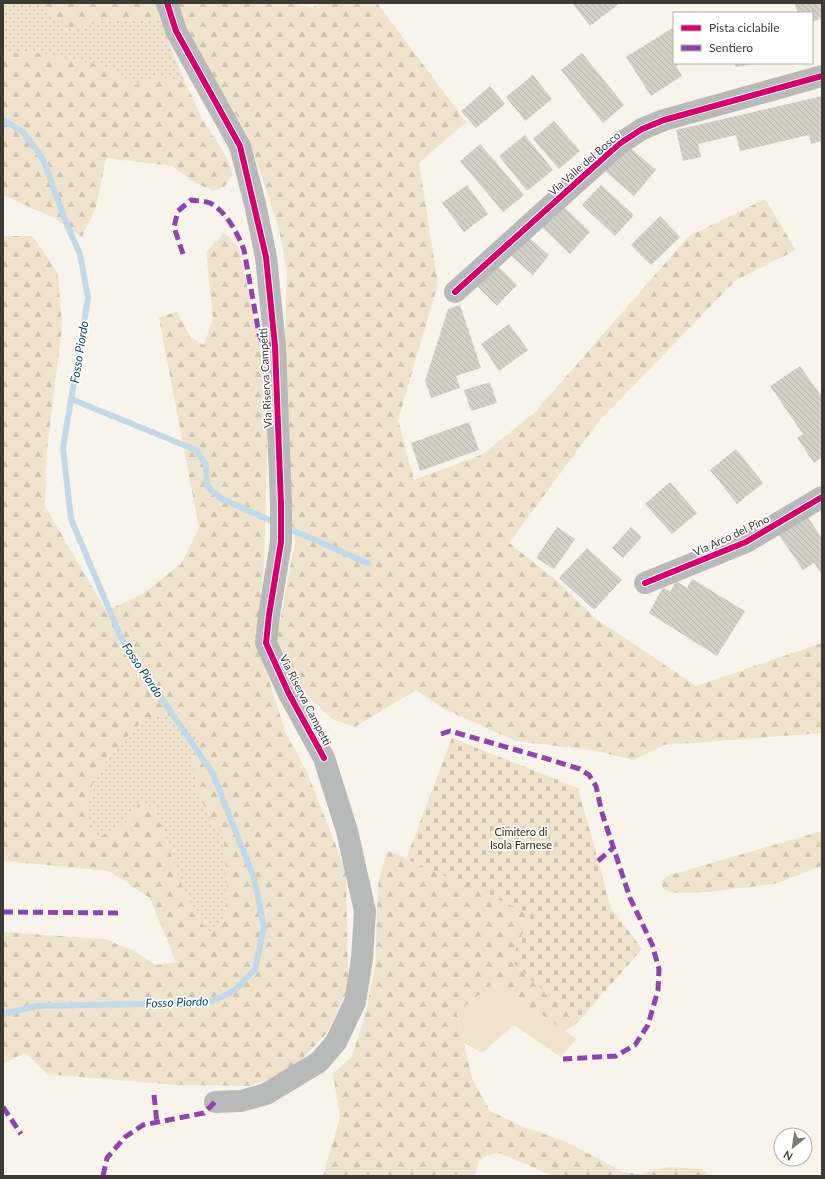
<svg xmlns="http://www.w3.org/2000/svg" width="825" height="1179" viewBox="0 0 825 1179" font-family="Lato,sans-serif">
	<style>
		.grass { fill: url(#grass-dots) }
		.forest { fill: url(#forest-firs); fill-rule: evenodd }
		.cemetery { fill: url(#cemetery-stones) }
		.garden { fill: #efe3cd }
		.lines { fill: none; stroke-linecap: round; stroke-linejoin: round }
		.stream { stroke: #c1d9e8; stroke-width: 6 }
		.building { fill: url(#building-back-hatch) }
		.minor { stroke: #b8b9b9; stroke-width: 22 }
		.quiet { stroke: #8e44ad; stroke-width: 5; stroke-dasharray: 10 5; stroke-linecap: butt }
		.cycleway-casing { stroke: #fff; stroke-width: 8 }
		.cycleway { stroke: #d6006c; stroke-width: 6 }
		.labels { text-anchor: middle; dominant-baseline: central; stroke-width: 3.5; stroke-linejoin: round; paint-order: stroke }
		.street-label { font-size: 11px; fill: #3d3a34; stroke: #fff }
		.park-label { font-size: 11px; fill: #392a0c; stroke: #fff }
		.water-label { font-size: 12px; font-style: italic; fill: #08486a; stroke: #fff }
	</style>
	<defs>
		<pattern id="grass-dots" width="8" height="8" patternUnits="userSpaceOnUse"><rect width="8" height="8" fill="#efe3cd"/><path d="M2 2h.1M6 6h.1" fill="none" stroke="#cec4b1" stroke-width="1.8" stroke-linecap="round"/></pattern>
		<pattern id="forest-firs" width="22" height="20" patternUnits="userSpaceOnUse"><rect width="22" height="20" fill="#efe3cd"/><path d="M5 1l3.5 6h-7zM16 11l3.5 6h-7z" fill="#cec4b1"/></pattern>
		<pattern id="cemetery-stones" width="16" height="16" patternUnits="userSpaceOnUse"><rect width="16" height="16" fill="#efe3cd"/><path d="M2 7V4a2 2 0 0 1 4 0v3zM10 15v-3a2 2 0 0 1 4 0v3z" fill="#cec4b1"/></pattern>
		<pattern id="building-back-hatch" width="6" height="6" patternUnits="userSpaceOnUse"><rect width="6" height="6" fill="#d5d0c6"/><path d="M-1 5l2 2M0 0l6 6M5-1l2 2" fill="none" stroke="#b8b3ab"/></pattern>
	</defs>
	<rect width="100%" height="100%" fill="#f8f4ec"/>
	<g class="grass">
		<path d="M3,3h42l6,11 21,15 30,-8 58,-1 24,60 -29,-3 -19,8 -34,-20 -59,-11 -40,-2z"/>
		<path d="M178,715l26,24 -11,24 5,32 25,44 4,41 -2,40 -17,13 -23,-39 -30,-86 -16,-5 -15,22 -26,12 -12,-22 8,-38 21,-27 30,-33z"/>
	</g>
	<g class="forest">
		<path d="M45,3h112l3,17 -58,1 -30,8 -21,-15z"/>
		<path d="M177,3h116l19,4 11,-4h54l89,119 -47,41 19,121 -40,136 16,60 69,-26 52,-42 154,-176 76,-37 31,51 -60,30 -137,141 -90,122 47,37 40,39 100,67 126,-43v90l-158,12 -30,15 -43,-10 -75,-9 -72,-32 -28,-19 -61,37 -23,-8 -24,-23 -18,-22 -14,-31 19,-101 -3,-16 -9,-137 4,-116 -8,-44 -31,-94 -62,-104z"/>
		<path d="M3,52l40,2 59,11 34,20 19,-8 29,3 21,44 23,35 5,16 -8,11 -12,5 -19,-9 -22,-16 -66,-8 -10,49 -14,30 -28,-19 -51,-23z"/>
		<path d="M225,233l14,15 30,143 -5,171 -7,80 29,92 21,38 39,99 2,105 3,6 -24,51 -28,29 -27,16 -22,8 -73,-1 -130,-11 -21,-21 -23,10v-131l102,7 27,11 24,15 20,-3 -26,-64 -41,-27 -106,-10v-625h30l25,38 4,53 -15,122 -2,57 61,105 38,-18 37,-29 18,-36 -40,-210 18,-7 13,26 14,8 9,-27 -7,-66zM178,715l25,24 -10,24 5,32 25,44 4,41 -2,40 -17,13 -23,-39 -30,-86 -16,-5 -15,22 -26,12 -12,-22 8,-38 21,-27 30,-32z"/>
		<path d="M822,831v35l-48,18 -67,8 -32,1 -12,-4 -1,-9 8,-5z"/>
		<path d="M387,850l144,64 -20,47 67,61 -13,9 -70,-49 -38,31 15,65 18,33 32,15 44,16 57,30 17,2 28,-7 34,2 7,7h-156l-53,-23 -12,2 -9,6 -4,15h-152l17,-58 -7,-44 19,-18 12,-37 11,-50 3,-85z"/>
	</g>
	<path class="cemetery" d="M452,738l126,50 33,120 31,41 -64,73 -67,-61 20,-47 -125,-55z"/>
	<path class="garden" d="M495,982l70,49 12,8 -17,18 -46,-32 -32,28 -18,-10 -7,-30z"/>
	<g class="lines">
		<g class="stream">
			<path d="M3,120l20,12 20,27 24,66 13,29 8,44 -25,150 8,71 51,121 91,134 41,104 10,49 -9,42 -21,22 -22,10 -66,3 -109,2 -34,8"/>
			<path d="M71,399l125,51 10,15 1,21 13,12 56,25"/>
			<path d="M285,527l83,36"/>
		</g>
	</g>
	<g class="building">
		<path d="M572,3h48l-30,23z"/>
		<path d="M794,3h28v15l-10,4v-9h-14z"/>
		<path d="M674,27v36h6l-4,3 6,10 -31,20 -25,-39z"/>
		<path d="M582,53l42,52 -21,18 -42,-53z"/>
		<path d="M734,63h19v1l-17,3z"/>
		<path d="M533,75l19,24 -27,22 -19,-24z"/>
		<path d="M490,86l15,18 -29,24 -15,-17z"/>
		<path d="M822,96v45l-11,3 -2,-9 -69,16 -4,-16 -38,9 3,13 -18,4 -7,-31z"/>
		<path d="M554,121l26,30 -21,18 -26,-30z"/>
		<path d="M525,135l28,35 -26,21 -28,-35z"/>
		<path d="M480,144l44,51 -21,17 -43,-51z"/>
		<path d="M627,145l29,25 -22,26 -29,-25z"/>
		<path d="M467,185l21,29 -24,18 -22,-29z"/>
		<path d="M601,185l33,30 -19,21 -33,-31z"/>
		<path d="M562,205l28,27 -20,22 -28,-27z"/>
		<path d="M660,216l20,21 -29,28 -20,-20z"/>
		<path d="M526,235l23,20 -16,20 -24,-21z"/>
		<path d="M496,264l21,21 -20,21 -21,-21z"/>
		<path d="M460,305l21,63 -25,8 4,12 -29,10 -6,-17 23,-72z"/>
		<path d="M509,324l19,26 -29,21 -18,-27z"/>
		<path d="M800,366l22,31v60l-8,6 -17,-25 6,-4 -33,-48z"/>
		<path d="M490,382l7,21 -26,8 -7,-21z"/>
		<path d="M469,422l10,28 -59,21 -9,-28z"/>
		<path d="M736,449l27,34 -26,21 -27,-34z"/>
		<path d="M670,482l27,31 -25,21 -27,-30z"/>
		<path d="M807,516l15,22v37l-8,-12 -11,7 -24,-35z"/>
		<path d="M557,527l18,12 -21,30 -18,-11z"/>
		<path d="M631,527l11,10 -19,21 -11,-10z"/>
		<path d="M587,548l35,32 -28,30 -35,-32z"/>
		<path d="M692,579l53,32 -28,45 -68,-43 14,-26 7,5 6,-11 11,7z"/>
	</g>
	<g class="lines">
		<g class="minor">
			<path d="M167,3l9,28 64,115 15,58 11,53 9,89 6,158v38l-12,73 -3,28 23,51 35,64 23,73 18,80 -3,48 -7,43 -19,40 -17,20 -53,32 -25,7 -26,1"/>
			<path d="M455,292l164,-148 23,-15 22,-9 158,-44"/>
			<path d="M645,583l101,-41 76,-45"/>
		</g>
		<g class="quiet">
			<path d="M183,254l-9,-27 4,-16 13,-11c6,1 14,1 19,3 16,8 28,31 34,47l15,84 3,7 13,5"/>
			<path d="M441,734l9,-3 91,26 39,12 9,6 7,11 6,27 28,85 22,46 7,25 -1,21 -10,35 -13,20 -19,11 -53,3"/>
			<path d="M598,861l15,-13"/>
			<path d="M3,912l120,1"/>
			<path d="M154,1095l3,28"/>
			<path d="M3,1107l18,27"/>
			<path d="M103,1176l4,-18 18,-21 18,-12 61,-12 11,-11"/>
		</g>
		<g class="cycleway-casing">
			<g id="cycleway">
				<path d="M167,3l9,28 64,115 26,111 9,89 6,158v38l-12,73 -3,28 23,51 35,64"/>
				<path d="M455,292l164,-148 23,-15 22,-9 158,-44"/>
				<path d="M645,583l101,-41 76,-45"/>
			</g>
		</g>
		<use href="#cycleway" class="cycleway"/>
	</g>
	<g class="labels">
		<g class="street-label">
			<text transform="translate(584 163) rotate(-41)">Via Valle del Bosco</text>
			<text transform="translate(265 378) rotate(-93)">Via Riserva Campetti</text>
			<text transform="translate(731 535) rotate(-25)">Via Arco del Pino</text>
			<text transform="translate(306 700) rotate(63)">Via Riserva Campetti</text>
		</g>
		<g class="park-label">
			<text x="521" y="831">Cimitero di<tspan x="521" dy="13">Isola Farnese</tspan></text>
		</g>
		<g class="water-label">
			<text transform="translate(79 352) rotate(-81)">Fosso Piordo</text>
			<text transform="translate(143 670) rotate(56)">Fosso Piordo</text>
			<text transform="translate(177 1002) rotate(-2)">Fosso Piordo</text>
		</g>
	</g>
	<rect width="825" height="1179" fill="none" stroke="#3d3a34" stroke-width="8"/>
	<rect x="673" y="12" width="140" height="52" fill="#ffffff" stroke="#b1b0ae"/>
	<rect x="681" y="25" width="20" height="6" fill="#d6006c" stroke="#b1b0ae"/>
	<text x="709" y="32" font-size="12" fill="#3d3a34">Pista ciclabile</text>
	<rect x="681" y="45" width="20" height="6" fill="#8e44ad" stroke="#b1b0ae"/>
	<text x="709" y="52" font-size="12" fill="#3d3a34">Sentiero</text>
	<g transform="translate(793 1147) rotate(210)"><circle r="19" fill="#ffffff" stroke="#b1b0ae"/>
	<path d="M0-3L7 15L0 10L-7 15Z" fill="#7e7b74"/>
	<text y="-6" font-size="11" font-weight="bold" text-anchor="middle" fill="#3d3a34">N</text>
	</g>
</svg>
